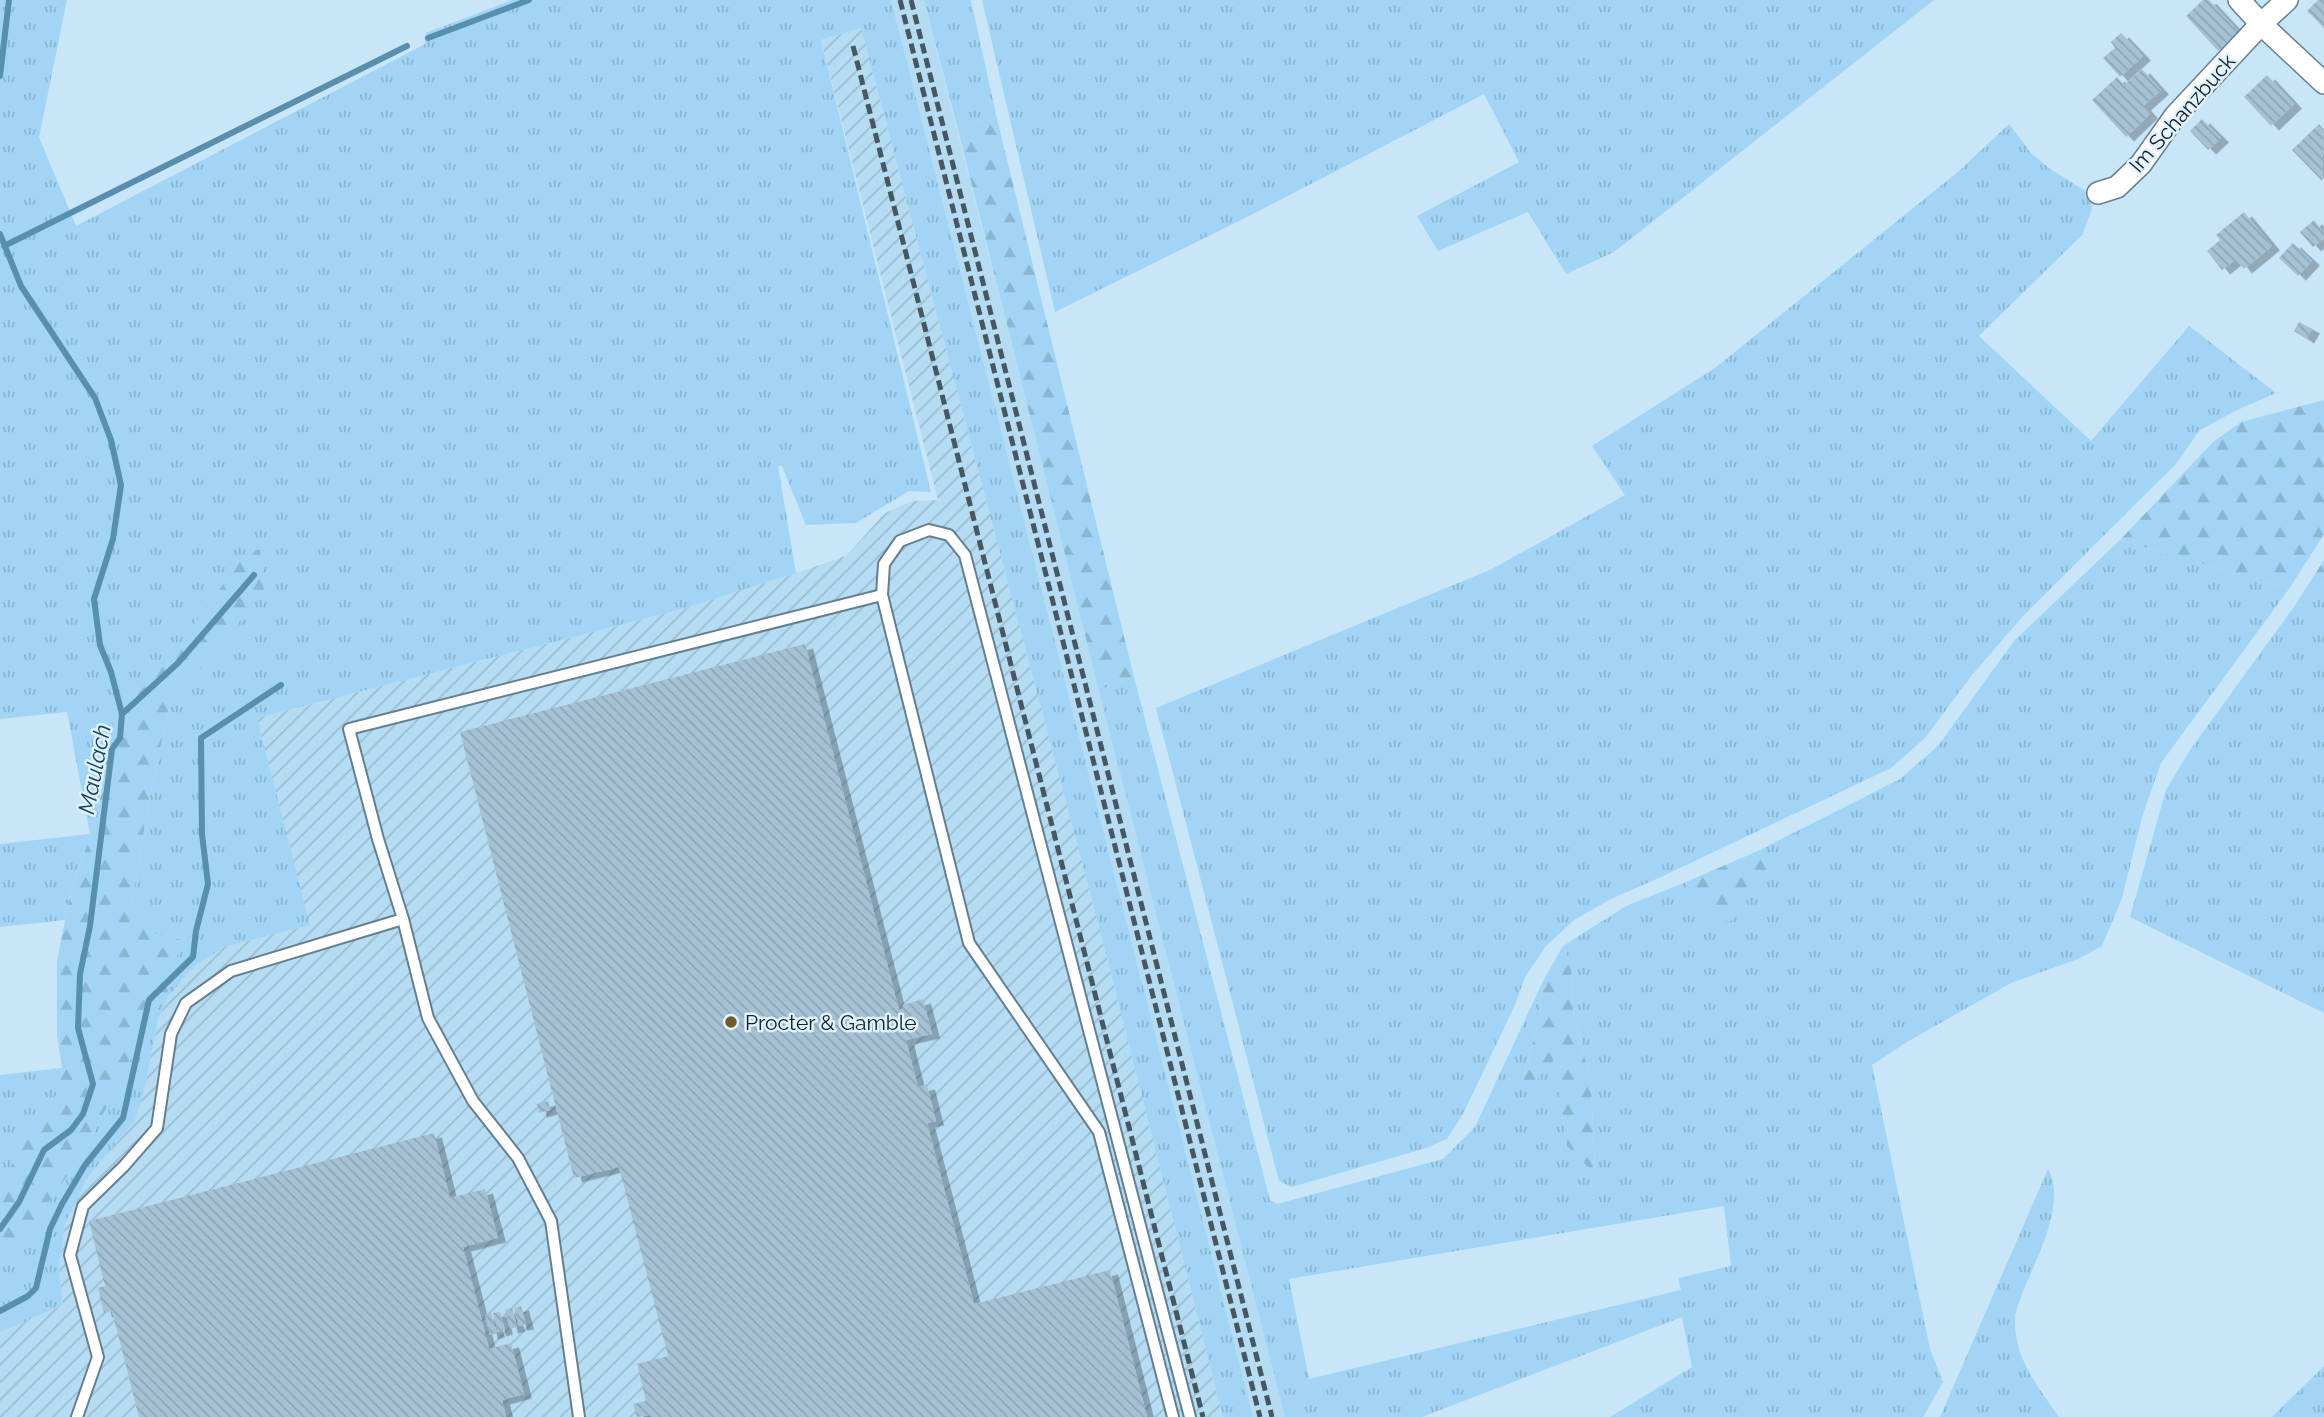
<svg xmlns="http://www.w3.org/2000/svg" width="2324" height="1417" viewBox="0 0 2324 1417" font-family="Raleway,sans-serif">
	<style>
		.built { fill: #b6dcf3 }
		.industrial { fill: url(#industrial-furrows) }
		.grass { fill: url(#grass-tufts); fill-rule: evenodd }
		.forest { fill: url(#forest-firs) }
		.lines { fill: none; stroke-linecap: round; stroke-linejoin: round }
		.stream { stroke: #588eae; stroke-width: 6 }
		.building { fill: url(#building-back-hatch); filter: url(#shadow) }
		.lane-casing { stroke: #647f90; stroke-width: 14 }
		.street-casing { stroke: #647f90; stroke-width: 24 }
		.lane { stroke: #fff; stroke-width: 10 }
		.street { stroke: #fff; stroke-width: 21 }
		.rail { stroke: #475761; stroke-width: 5; stroke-dasharray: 10 5; stroke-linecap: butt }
		.poi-dot { fill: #715c2b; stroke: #e0f2fd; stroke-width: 2.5 }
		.labels { text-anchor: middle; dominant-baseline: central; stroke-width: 5; stroke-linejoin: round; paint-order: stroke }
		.street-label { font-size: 21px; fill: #141f26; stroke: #e0f2fd }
		.poi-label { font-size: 21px; fill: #141f26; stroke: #e0f2fd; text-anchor: start }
		.water-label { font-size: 23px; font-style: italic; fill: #16435b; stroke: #e0f2fd }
	</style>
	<defs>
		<pattern id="industrial-furrows" width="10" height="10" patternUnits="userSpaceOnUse" patternTransform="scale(1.75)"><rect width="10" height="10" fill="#b6dcf3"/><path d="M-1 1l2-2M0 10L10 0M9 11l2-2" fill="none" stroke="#9cbcd0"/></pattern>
		<pattern id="grass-tufts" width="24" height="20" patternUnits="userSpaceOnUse" patternTransform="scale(1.75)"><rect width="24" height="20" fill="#a1d4f5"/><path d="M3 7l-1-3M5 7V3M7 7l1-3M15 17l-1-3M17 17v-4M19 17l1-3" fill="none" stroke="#8ab6d2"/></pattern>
		<pattern id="forest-firs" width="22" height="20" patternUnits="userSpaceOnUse" patternTransform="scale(1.75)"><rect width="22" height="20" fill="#a1d4f5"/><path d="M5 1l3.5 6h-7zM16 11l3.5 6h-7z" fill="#8ab6d2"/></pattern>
		<pattern id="building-back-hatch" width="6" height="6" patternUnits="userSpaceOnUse" patternTransform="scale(1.75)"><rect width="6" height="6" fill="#a5c2d5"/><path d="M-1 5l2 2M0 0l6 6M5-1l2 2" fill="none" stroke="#8da6b7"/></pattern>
		<filter id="shadow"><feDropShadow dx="8" dy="4.5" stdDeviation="0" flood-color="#0004"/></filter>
	</defs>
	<rect width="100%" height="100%" fill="#c9e6f9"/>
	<path class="built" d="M891,0h33l361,1417h-32z"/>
	<path class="industrial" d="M861,28l241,910 121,479h-1223v-85l63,-27 -4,-37 6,-44 23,-47 47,-57 9,-28 14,-73 10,-22 25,-31 31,-19 85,-22 -52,-207 425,-109 114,-36 50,-17 39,-43 27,-12 26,-1 -117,-460z"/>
	<g class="grass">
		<path d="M0,0h67l-28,137 37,89 349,-182 1,-11 86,-33h379l362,1417h-30l-121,-479 -241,-910 -40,12 110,452 -22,-1 -53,32 -50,2 -24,-59h-4l18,107 -114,36 -425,109 53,207 -86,22 -31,20 -25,30 -10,22 -14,73 -9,28 -47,57 -23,47 -6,44 4,37 -63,27v-63l84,-116 54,-110 30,-53 -22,-59 -14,-30 16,-95 20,-95 15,-30 23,-16 -37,-7 -54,62 -11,42 -6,52 -27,76 -6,30 -65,7v-83l90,-10 -23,-122 -67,7z"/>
		<path d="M924,0h47l26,119 -40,7z"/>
		<path d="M982,0h952l-320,252 -48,22 -38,-62 -90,39 -21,-35 102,-54 -35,-68 -233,121 -196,97z"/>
		<path d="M2009,124l22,29 19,16 39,24 3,16 -10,26 -103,101 112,105 98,-115 87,67 -41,18 -36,20 -23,33 -152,151 -52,60 -47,63 -34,30 -230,109 -50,22 -37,21 -28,26 -21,31 -10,28 -52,109 -16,25 -21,9 -134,39 -13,-6 -123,-473 336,-139 133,-74 -33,-49 123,-78 244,-197z"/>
		<path d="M2120,540l169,49 -128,174 -18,51 -21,84 -20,48 -24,13 -67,24 -104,59 -35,23 58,284 13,33 -20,35h-313l82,-50 -10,-50 -260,100h-137l-186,-727 35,-13 136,523 7,4 166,-45 32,-32 68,-146 -4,38 -17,63 13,-1 19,-22 13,87 28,27 -4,-90 -19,-78 -1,-40 -8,-19 63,-40 60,-24 13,23 69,-32 -8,-23 140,-71 38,-33 76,-105zM1724,1206l7,60 -53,12 3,12 -372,89 -20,-100z"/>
		<path d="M2324,583v430l-194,-96 36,-127 24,-40 106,-146 10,2z"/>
		<path d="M62,1068l-6,28 -18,14 -15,26 -23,59v-120z"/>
		<path d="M2048,1169c19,32 -11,89 -24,120 -3,9 -9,21 -9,31 -1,38 23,67 44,97h-119z"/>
		<path d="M2324,1366v51h-52z"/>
	</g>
	<g class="forest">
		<path d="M997,119l137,558 -35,13 -142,-564z"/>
		<path d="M2324,400v134l-35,55 -169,-49 93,-98 28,-20z"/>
		<path d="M249,549l11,1 4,40 -58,75 -23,16 -15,30 -20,95 -16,95 14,30 35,9 -13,51 -30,52 -54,110 -84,116v-74l23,-59 15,-26 18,-14 6,-28 -5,-33v-74l14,-71 27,-76 11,-76 6,-18 54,-62z"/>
		<path d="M2324,560v23l-18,23 -10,-2z"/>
		<path d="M1760,850l8,23 -39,50 -30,-18 -13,-23z"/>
		<path d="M1563,946l8,19 1,40 19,78 4,91 -28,-28 -13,-86 -19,22 -13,1 17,-64 4,-38z"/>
	</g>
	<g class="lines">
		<g class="stream">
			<path d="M428,38l101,-38"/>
			<path d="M0,76l9,-76"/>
			<path d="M0,234l21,52 74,112 16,42 10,45 -8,54 -19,60 6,46 11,27 11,42 -2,24 -8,11 -22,177 -10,48 -2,54 15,56 -10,30 -12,16 -27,20 -25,52 -19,27"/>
			<path d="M4,246l403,-200"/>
			<path d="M122,714l56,-51 76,-88"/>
			<path d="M0,1311l28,-15 8,-8 14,-59 12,-25 23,-39 38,-47 26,-118 44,-43 3,-26 12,-47 -6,-50 -1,-96 80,-53"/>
		</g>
	</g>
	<g class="building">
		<path d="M2203,0h6l30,32 -21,19 -32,-35z"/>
		<path d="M2318,0h6v28l-17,-17z"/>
		<path d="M2121,33l22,23 -23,21 -17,-19 12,-10 -4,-6z"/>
		<path d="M2142,69l19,21 -18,16 7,8 -24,23 -34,-37 25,-23 7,8z"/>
		<path d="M2267,75l27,29 -23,22 -27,-29z"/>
		<path d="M2202,119l19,19 -13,12 -18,-19z"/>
		<path d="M2319,124l5,6 -2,51 -30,-31z"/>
		<path d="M2244,212l28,34 -28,23 -8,-10 -14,11 -15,-19 13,-11 -4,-5z"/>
		<path d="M2314,220l10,13v5l-11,9 -13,-15z"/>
		<path d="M2293,243l19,18 -14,15 -19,-18z"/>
		<path d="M2299,322l13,7 -6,10 -12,-8z"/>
		<path d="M805,644l94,366 5,-1 -1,-4 20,-6 9,35 -26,6 12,47 9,-2 9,36 -9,2 47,181 136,-34 37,147h-497v-2l-13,2 -4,-13 13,-3 -9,-37 31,-8 -49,-189 -45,11 -114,-446z"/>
		<path d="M548,1101l2,9 -11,3 -2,-9z"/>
		<path d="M434,1133l16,65 35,-9 13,49 -35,9 26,102 22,-6 13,51 -22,6 4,17h-367l-27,-106 -8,2 -6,-25 7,-2 -16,-65z"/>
		<path d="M521,1306l5,19 -7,1 -5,-18z"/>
		<path d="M512,1308l5,19 -7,2 -5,-19z"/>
		<path d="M500,1312l5,18 -7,2 -5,-19z"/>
		<path d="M491,1313l6,20 -7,2 -5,-20z"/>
	</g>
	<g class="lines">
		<g class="lane-casing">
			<g id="lane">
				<path d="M882,595l2,-31 16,-23 29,-11 20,5 16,20 225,862"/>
				<path d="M77,1417l21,-60 -28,-102 13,-49 41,-40 33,-38 14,-94 15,-31 45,-32 172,-52"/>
				<path d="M579,1417l-28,-196 -33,-63 -45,-57 -45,-83 -25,-99 -25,-80 -29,-110 533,-134 87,348 130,189 74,285"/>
			</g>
		</g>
		<g class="street-casing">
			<g id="street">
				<path d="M2239,0l22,24 63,59"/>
				<path d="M2098,193l19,-6 24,-23 34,-48 86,-92 26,-24"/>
			</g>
		</g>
		<use href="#lane" class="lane"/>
		<use href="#street" class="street"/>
		<g class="rail">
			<path d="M900,0l360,1417"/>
			<path d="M911,0l361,1417"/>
			<path d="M853,46l350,1371"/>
		</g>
	</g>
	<circle class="poi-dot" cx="731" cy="1022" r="7"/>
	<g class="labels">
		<g class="street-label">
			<text transform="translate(2182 113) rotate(-49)">Im Schanzbuck</text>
		</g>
		<g class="poi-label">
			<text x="745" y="1022">Procter &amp; Gamble</text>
		</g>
		<g class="water-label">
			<text transform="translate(94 769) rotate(-79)">Maulach</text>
		</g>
	</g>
</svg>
